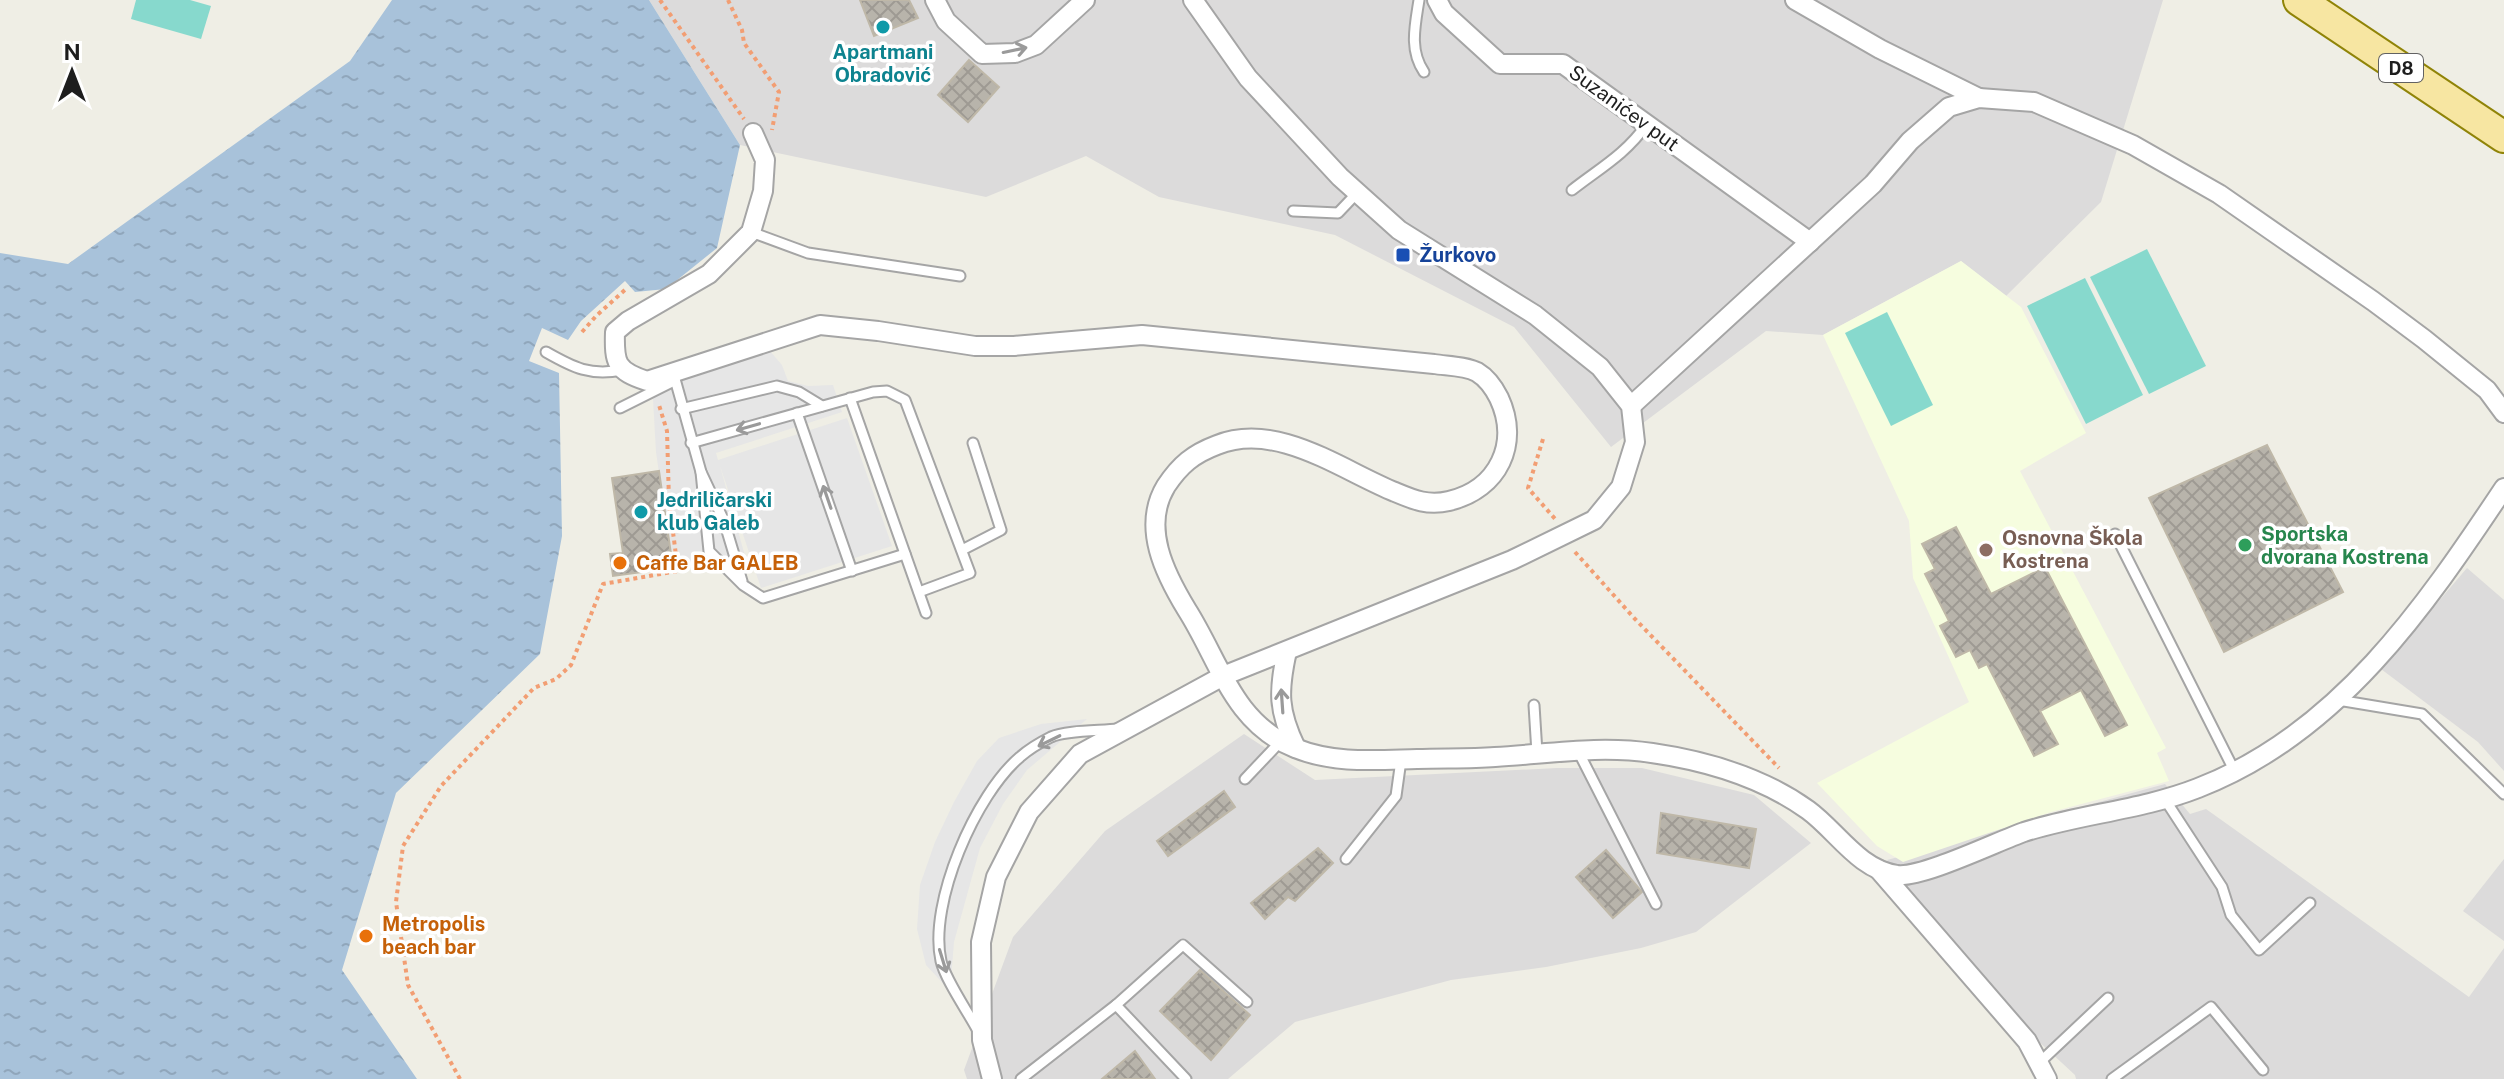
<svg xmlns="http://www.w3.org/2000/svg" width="2504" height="1079" viewBox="0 0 2504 1079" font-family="'Public Sans',sans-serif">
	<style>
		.residential { fill: #dcdbdb }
		.education { fill: #f6fddf }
		.pitch { fill: #87d9cd }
		.parking { fill: #e6e6e6 }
		.water { fill: url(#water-ripples) }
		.building { fill: url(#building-cross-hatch); stroke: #bfb8a8; stroke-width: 2 }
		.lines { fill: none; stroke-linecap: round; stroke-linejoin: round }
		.service-casing { stroke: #a5a5a5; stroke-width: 13 }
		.minor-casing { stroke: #a5a5a5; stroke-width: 22 }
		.primary-casing { stroke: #908408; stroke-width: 34 }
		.path { stroke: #f29e73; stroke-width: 4; stroke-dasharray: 4 4; stroke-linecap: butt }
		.service { stroke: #fff; stroke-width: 9 }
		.minor { stroke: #fff; stroke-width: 18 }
		.primary { stroke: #f7e6a2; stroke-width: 30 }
		.oneway { stroke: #9a9a9a }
		.culture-dot { fill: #0f9aa8; stroke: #fff; stroke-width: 3 }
		.transit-dot { fill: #1a4fb4; stroke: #fff; stroke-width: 3 }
		.leisure-dot { fill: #2e9e5b; stroke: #fff; stroke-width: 3 }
		.education-dot { fill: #8d6e63; stroke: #fff; stroke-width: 3 }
		.food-dot { fill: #e8710a; stroke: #fff; stroke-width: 3 }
		.labels { text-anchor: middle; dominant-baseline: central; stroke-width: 7; stroke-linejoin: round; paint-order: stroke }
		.shield { fill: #fff; stroke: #626262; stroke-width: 2 }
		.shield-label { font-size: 18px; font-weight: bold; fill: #1e1e1e }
		.culture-label { font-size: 20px; font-weight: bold; fill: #0d838f; stroke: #fff }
		.street-label { font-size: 20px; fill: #1e1e1e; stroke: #fff }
		.transit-label { font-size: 20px; font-weight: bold; fill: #164399; stroke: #fff; text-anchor: start }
		.leisure-label { font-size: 20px; font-weight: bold; fill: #27864d; stroke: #fff; text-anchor: start }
		.education-label { font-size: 20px; font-weight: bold; fill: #785e54; stroke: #fff; text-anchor: start }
		.food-label { font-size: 20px; font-weight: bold; fill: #c56008; stroke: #fff; text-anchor: start }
	</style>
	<defs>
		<pattern id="water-ripples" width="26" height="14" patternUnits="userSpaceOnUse" patternTransform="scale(2)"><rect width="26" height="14" fill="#a8c2da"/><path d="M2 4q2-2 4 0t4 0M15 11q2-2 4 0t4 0" fill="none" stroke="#90a6bb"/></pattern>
		<pattern id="building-cross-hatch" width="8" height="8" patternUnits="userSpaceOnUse" patternTransform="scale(2)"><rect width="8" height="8" fill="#b8b4ab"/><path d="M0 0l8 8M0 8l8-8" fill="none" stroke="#9e9a93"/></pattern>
	</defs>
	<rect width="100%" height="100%" fill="#efeee5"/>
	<g class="residential">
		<path d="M649,0h1514l-62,202 -95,94 -45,-35 -138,74 -57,-4 -155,116 -97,-120 -179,-92 -176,-38 -73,-41 -100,41 -246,-52z"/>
		<path d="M2467,568l37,32v171l-26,-29 -97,-73z"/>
		<path d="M1244,734l71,46 242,-12h85l112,27 57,48 -115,89 -55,16 -95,19 -95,13 -156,42 -67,57h-261l-3,-9 49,-133 92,-106z"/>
		<path d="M2165,784l25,30 16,-5 263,188 35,-49v131h-428l-1,-4 -118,-109 -70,-106z"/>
		<path d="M2504,859v82l-41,-30z"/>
	</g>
	<path class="education" d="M1961,261l60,46 65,126 -66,38 146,277 -9,5 12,28 -118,31 -148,50 -26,-16 -60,-63 152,-81 -56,-124 -4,-57 -86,-186z"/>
	<g class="pitch">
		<path d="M136,0h54l21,6 -10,33 -70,-20z"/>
		<path d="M2147,249l59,117 -57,28 -59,-117z"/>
		<path d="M2085,278l58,117 -57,29 -59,-118z"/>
		<path d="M1887,312l46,93 -42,21 -46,-93z"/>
	</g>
	<g class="parking">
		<path d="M770,351l12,14 6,16 20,5 25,-1 9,27 -126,41 2,7 129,-42 45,128 -131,42 -41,-122 25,90 -34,17 -41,-23 -14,-98 -3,-53 20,-23z"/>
		<path d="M1087,719l-60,51 -24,34 -23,44 -26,94 -4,49 -24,-26 -9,-36 3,-44 15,-43 19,-40 23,-41 22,-23 42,-14z"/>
	</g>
	<path class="water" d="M392,0h257l91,145 -23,103 -51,41 -31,3 -10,-11 -44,40 -13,19 -26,-12 -13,33 30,12 3,163 -22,118 -144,139 -54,177 75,109h-417v-826l68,11 282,-203z"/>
	<g class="building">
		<path d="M860,0h49l9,18 -44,18z"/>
		<path d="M969,60l30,27 -31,35 -30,-27z"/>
		<path d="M2267,445l76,147 -119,60 -75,-154z"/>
		<path d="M659,471l14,97 -60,8 -3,-22 13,-1 -11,-75z"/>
		<path d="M1956,527l35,67 54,-27 82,158 -22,11 -24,-46 -41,21 18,33 -24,12 -47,-92 -8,4 -9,-18 -14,7 -16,-31 9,-5 -24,-47 10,-5 -13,-25z"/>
		<path d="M1224,791l11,16 -67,49 -11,-15z"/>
		<path d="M1661,813l95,16 -7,39 -92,-15z"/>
		<path d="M1318,848l15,15 -38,38 -7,-4 -23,22 -14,-16z"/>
		<path d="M1606,850l36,42 -29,26 -37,-41z"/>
		<path d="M1200,970l50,45 -39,45 -51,-49z"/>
		<path d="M1135,1051l20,28h-53z"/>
	</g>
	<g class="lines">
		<g class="service-casing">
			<g id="service">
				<path d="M1419,0c-4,26 -10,50 5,72"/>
				<path d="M1572,190c28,-22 53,-35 75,-66"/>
				<path d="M1293,211l45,2 19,-20"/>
				<path d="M751,232l57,21 152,23"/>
				<path d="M546,352c28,16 44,24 76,18"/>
				<path d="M673,372l28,100 23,49 18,60"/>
				<path d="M850,398l76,215"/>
				<path d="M620,408l54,-27"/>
				<path d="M681,409l96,-23 22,6 23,14"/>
				<path d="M797,413l55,158"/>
				<path d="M691,443l182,-51 14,-1 18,9 65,173 -51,19"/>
				<path d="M701,472l8,79 34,34 20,13 142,-44"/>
				<path d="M2115,534l119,236"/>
				<path d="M962,550l39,-20 -28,-87"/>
				<path d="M2338,700l84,14 82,80"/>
				<path d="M1534,705l3,48"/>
				<path d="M1577,749l79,155"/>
				<path d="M1245,779l36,-38"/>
				<path d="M2164,798l58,89 9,28 28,35 51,-47"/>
				<path d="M1346,859l50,-63 5,-36"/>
				<path d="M1116,1005l67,-60 64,57"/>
				<path d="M978,1031c-10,-19 -33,-52 -37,-70 -13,-58 35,-167 79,-204 9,-8 21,-15 31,-20 15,-7 49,-6 67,-8"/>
				<path d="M2039,1063l69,-65"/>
				<path d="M1021,1079l95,-74 70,74"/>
				<path d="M2112,1079l99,-72 52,63"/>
			</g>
		</g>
		<g class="minor-casing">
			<g id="minor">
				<path d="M935,0l11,21 36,33 33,-1 21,-8 49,-45"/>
				<path d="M1437,0l7,13 56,51h63l247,178"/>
				<path d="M1795,0l85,49 99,49"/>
				<path d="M753,133l12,27 -2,31 -12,41 -42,42 -81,47 -13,11c-1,31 1,39 32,49l173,-56 58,6 97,15h39l128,-11 292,29c13,2 32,2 43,8 10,6 17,16 22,26 21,45 0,91 -50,103 -21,5 -35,-1 -54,-9 -54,-22 -118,-71 -178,-47 -24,9 -37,20 -51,41 -25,41 -1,88 21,124 33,52 46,113 108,138 39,16 81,12 122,11 26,-1 52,0 78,-2 53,-3 104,-12 157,-4 55,8 110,24 156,57 29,21 50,59 89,65 25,3 99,-33 127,-43 56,-18 118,-22 174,-44 140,-54 226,-180 306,-300"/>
				<path d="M1631,406l242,-222 37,-43 39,-34 30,-9 55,4 99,43 86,49 154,107 51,38 63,51 17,23"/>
				<path d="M1287,651c-9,40 -9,60 9,97"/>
				<path d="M1879,870l148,171 20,38"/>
				<path d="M992,1079l-10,-39 -1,-98 15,-65 33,-65 51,-58 143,-78 289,-116 82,-40 27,-33 14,-45 -4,-36 -31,-39 -65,-52 -136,-85 -59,-53 -92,-99 -55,-78"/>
			</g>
		</g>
		<g class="primary-casing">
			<path id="primary" d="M2299,0l205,137"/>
		</g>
		<g class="path">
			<path d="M660,0l84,119"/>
			<path d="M728,0l14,30 2,13 35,49 -7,38"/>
			<path d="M582,332l14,-16 30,-27"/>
			<path d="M1543,439l-15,49 28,32"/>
			<path d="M1575,552l60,67 144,149"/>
			<path d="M460,1079l-52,-94 -12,-83 7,-56 38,-60 93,-98 22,-9 15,-14 32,-81 75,-13 -9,-70 -2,-70 -8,-26"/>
		</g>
		<use href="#service" class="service"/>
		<use href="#minor" class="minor"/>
		<use href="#primary" class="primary"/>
	</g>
	<defs><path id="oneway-shaft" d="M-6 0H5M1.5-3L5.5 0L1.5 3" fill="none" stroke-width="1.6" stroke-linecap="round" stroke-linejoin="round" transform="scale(2)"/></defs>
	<g class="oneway">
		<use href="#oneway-shaft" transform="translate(1015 50) rotate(-12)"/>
		<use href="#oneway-shaft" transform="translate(748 427) rotate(164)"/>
		<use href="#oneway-shaft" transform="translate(827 497) rotate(-109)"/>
		<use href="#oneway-shaft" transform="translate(1282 701) rotate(-94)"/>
		<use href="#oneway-shaft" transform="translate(1049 741) rotate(154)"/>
		<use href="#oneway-shaft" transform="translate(943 961) rotate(73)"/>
	</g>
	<g class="culture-dot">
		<circle cx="883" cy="27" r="8"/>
		<circle cx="641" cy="512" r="8"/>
	</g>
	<rect class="transit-dot" x="1395" y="247" width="16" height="16" rx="4"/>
	<circle class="leisure-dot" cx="2245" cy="545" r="8"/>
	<circle class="education-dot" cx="1986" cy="550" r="8"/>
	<g class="food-dot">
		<circle cx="620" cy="563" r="8"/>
		<circle cx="366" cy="936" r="8"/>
	</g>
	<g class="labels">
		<rect class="shield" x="2379" y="54" width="44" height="28" rx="6"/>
		<g class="shield-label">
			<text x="2401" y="68">D8</text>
		</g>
		<g class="culture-label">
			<text x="883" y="52">Apartmani<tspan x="883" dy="23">Obradović</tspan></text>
			<text x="657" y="500" text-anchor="start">Jedriličarski<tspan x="657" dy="23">klub Galeb</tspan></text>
		</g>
		<g class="street-label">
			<text transform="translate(1624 108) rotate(36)">Suzanićev put</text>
		</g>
		<g class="transit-label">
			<text x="1419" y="255">Žurkovo</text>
		</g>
		<g class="leisure-label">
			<text x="2261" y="534">Sportska<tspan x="2261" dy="23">dvorana Kostrena</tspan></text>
		</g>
		<g class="education-label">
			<text x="2002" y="538">Osnovna Škola<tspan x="2002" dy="23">Kostrena</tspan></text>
		</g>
		<g class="food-label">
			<text x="636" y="563">Caffe Bar GALEB</text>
			<text x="382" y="924">Metropolis<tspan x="382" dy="23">beach bar</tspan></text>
		</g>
	</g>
	<g transform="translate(72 72)" stroke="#ffffff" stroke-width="6" paint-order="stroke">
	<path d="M0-6L14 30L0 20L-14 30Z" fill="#1e1e1e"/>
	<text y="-12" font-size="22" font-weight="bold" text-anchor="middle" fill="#1e1e1e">N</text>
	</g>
</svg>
